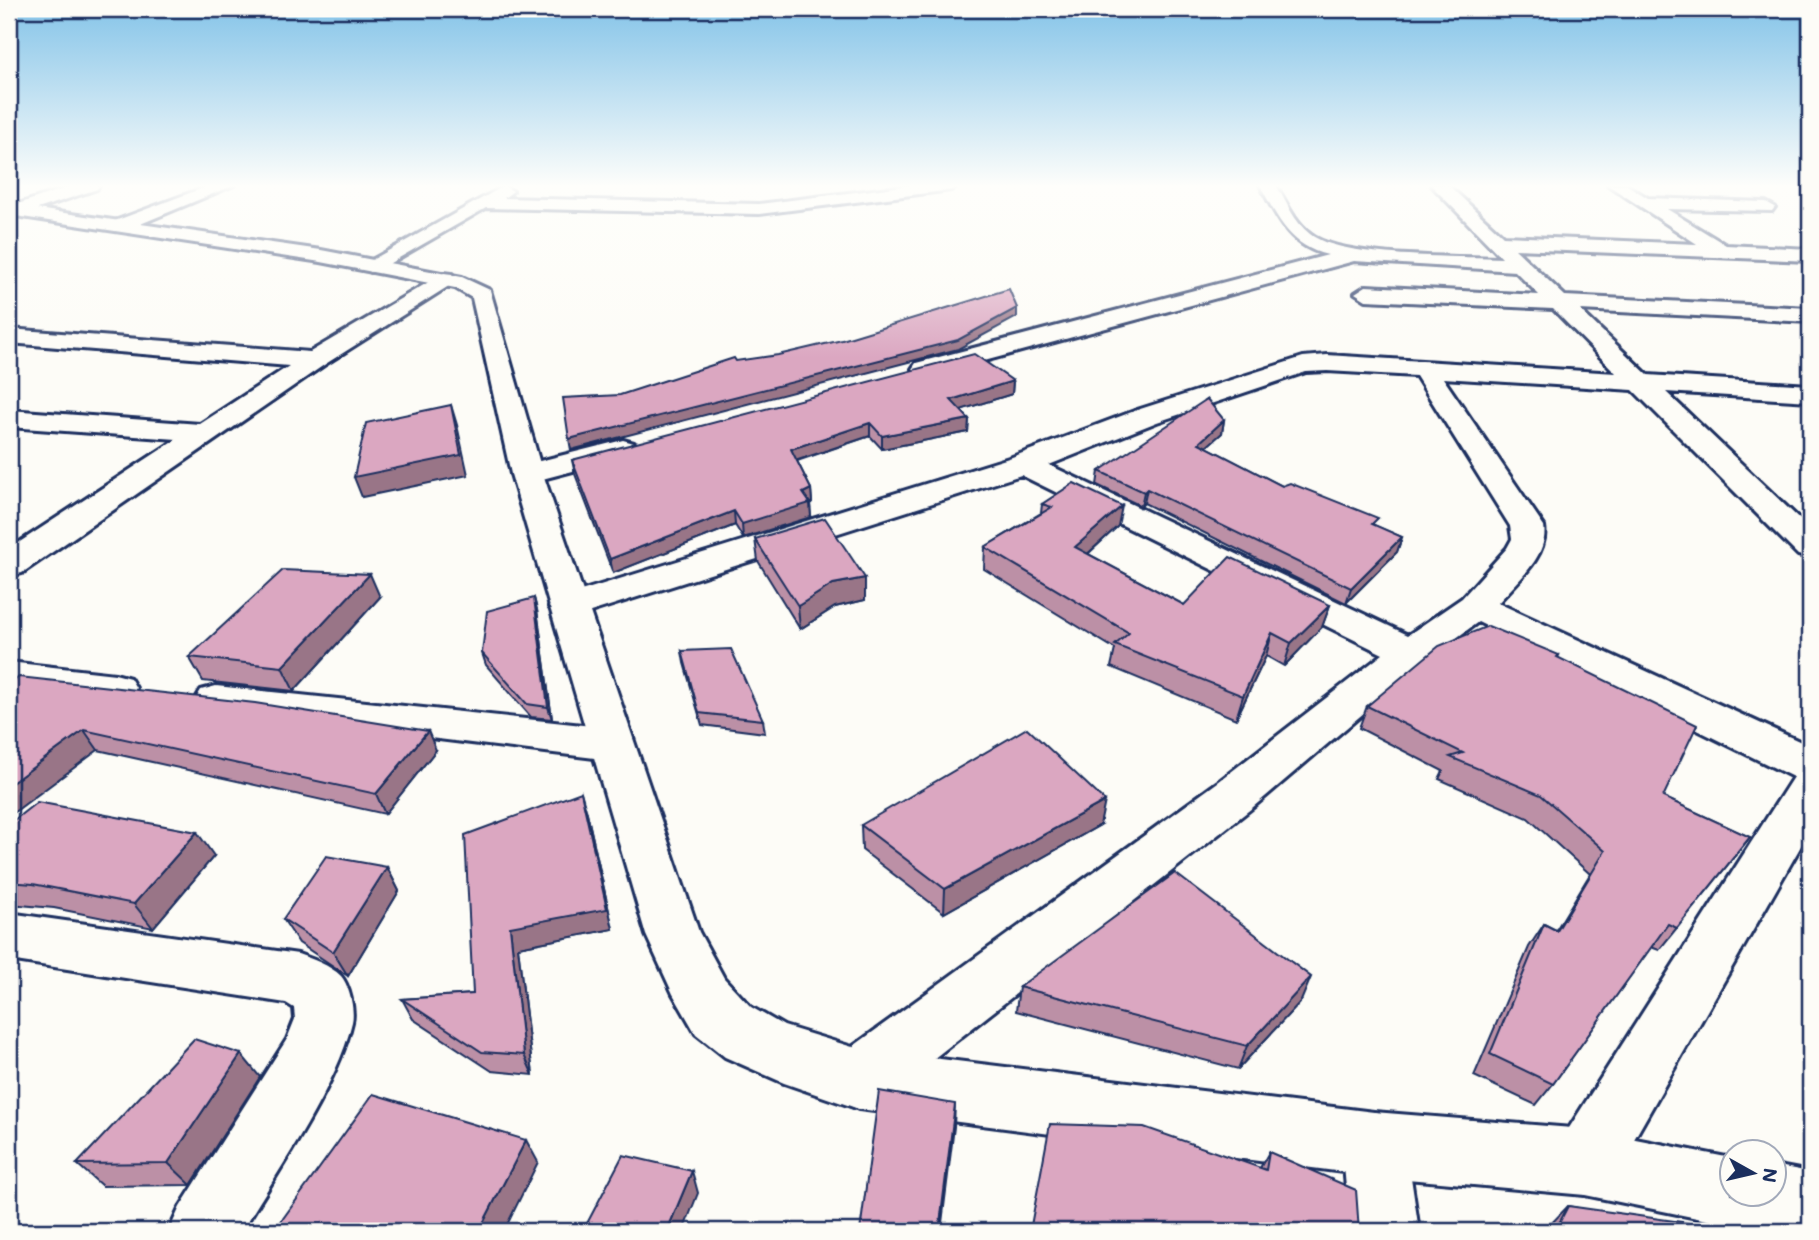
<svg xmlns="http://www.w3.org/2000/svg" width="1819" height="1240" viewBox="0 0 1819 1240" font-family="Mali,sans-serif">
	<style>
		.lines { fill: none; stroke-linecap: round; stroke-linejoin: round }
		.street-casing { stroke: #1b2f5e; stroke-width: 6 }
		.secondary-casing { stroke: #1b2f5e; stroke-width: 6 }
		.street { fill: #fdfcf7; fill-rule: evenodd }
		.secondary { fill: #fdfcf7; fill-rule: evenodd }
		.wall { fill: #bc90a6; stroke: #1b2f5e; stroke-width: 2 }
		.shaded-wall { fill: #997587; stroke: #1b2f5e; stroke-width: 2 }
		.building { fill: #dba7c1; stroke: #1b2f5e; stroke-width: 2 }
	</style>
	<rect width="100%" height="100%" fill="#fdfcf7"/>
	<filter id="ink" filterUnits="userSpaceOnUse"><feTurbulence type="fractalNoise" baseFrequency=".0143" numOctaves="2"/><feDisplacementMap in="SourceGraphic" scale="14" xChannelSelector="R" yChannelSelector="G"/><feConvolveMatrix kernelMatrix="1 2 1 2 8 2 1 2 1" color-interpolation-filters="sRGB"/></filter>
	<g filter="url(#ink)">
		<g class="lines">
			<g class="street-casing">
				<g id="street">
					<path d="M75,185h24l-2,4 -77,26h-11v-8z"/>
					<path d="M211,185h23l-108,45h-14l-2,-4 2,-4z"/>
					<path d="M912,185h47l-8,5 -192,24 -273,-6 -108,62 -7,2 -10,-6 143,-80 9,5 -9,7 255,6z"/>
					<path d="M1260,185h16c10,16 18,37 34,49 30,25 150,22 192,24l-71,-73h17l55,51 194,8 -89,-59h19l21,13 118,4 9,5 -3,4 -105,-2 59,36 84,4v12l-295,-12 50,47 245,12v14l-230,-12 68,65 162,10v16l-144,-9 144,137v29l-12,-3 -165,-165 -190,-12 101,148c5,30 -27,55 -46,77l312,143v84l-202,355 -23,10 -23,-10 -10,-23 10,-23 231,-362 -315,-155 -53,39 -173,147 -371,292 -22,9 -22,-9 -9,-21 9,-21 381,-276 165,-128 -362,-179 -440,140 -13,3 -13,-3 -6,-8 6,-8 457,-142 125,-47 166,-53 24,-2 289,18 -63,-64 -187,-9 -11,-7 11,-7 173,9 -24,-24 -161,-10 -429,116 -9,-2 -4,-6 4,-6 412,-108c-39,-9 -51,-38 -68,-70zM1327,371l89,5 94,150 2,13 -5,9 -45,50 -54,37 -359,-170 108,-43 149,-50z"/>
					<path d="M444,273l8,1 3,5 -3,5 -128,81 -302,208 -13,3v-27l168,-110 -168,-12v-17l191,14 89,-58 -280,-23v-14l301,23z"/>
					<path d="M623,440l11,3 4,6 -4,6 -107,28 -11,-2 -5,-7 5,-7z"/>
					<path d="M9,662l106,12 15,4 6,10 -6,10 -15,4 -106,-12z"/>
					<path d="M216,686l395,42 16,5 6,11 -6,11 -16,5 -410,-50 -6,-10 6,-10z"/>
					<path d="M9,913l289,41c14,5 32,11 43,22 8,9 14,34 11,46 -15,65 -75,150 -110,209h-73l11,-24 107,-168 8,-20 -1,-11 -8,-5 -277,-43z"/>
					<path d="M1374,1112l23,9 9,23 13,87h-69l-8,-87 9,-23z"/>
				</g>
			</g>
			<g class="secondary-casing">
				<path id="secondary" d="M9,205l312,45 141,27 28,13 53,184 156,458 25,46 27,29 33,19 75,23 515,63 211,17 146,29v36h42v-29l37,7v59h-41l-32,-9 -6,3 -146,-30 -211,-19 -515,-67 -75,-26 -59,-26 -29,-23 -23,-40 -27,-59 -135,-461 -39,-176 -17,-10 -134,-26 -312,-47z"/>
			</g>
			<use href="#street" class="street"/>
			<use href="#secondary" class="secondary"/>
		</g>
		<g class="wall">
			<path d="M1013,381l-1,13 -52,16 9,9 -1,13 -86,17 -12,-13 -73,25 14,28 1,13 -2,2 1,13 -68,21 -8,-13 -122,48 -38,-99 -3,-14z"/>
			<path d="M1224,420l-2,13 -16,14 76,39 120,51 -5,15 -51,51 -202,-100 -3,3 -44,-21 2,-14z"/>
			<path d="M1042,504l76,22 -30,28 96,51h146l-8,22 -38,39 -18,-10 -30,63 -125,-52 4,-18 -131,-80 1,-22 56,-34z"/>
			<path d="M755,539l110,39v22l-30,7 -35,22 -42,-68z"/>
			<path d="M380,597l-86,94 -91,-10 -14,-24z"/>
			<path d="M534,598l3,12 15,109 -21,-2 -45,-52 -4,-12z"/>
			<path d="M682,651l81,69 2,13 -63,-8 -18,-62z"/>
			<path d="M1559,655l-1,3 105,139 87,40 -91,113 -8,-3 -98,137 -17,21 -62,-29 55,-129 15,-23 12,6 34,-56 -62,-56 -89,-39 4,-8 -84,-43 8,-22z"/>
			<path d="M9,685l427,65 -51,64 -287,-64z"/>
			<path d="M587,813l26,116 -95,18 15,128 -41,-4 -79,-52 -11,-20 71,-5z"/>
			<path d="M9,824l205,32 -61,72 -99,-20 -45,-4z"/>
			<path d="M861,825h239l-156,88 -82,-63z"/>
			<path d="M387,867l12,24 -51,85 -49,-33 -16,-24z"/>
			<path d="M1019,987l282,14 -63,68 -222,-58z"/>
			<path d="M260,1077l-69,108 -89,1 -25,-22z"/>
			<path d="M1269,1152l90,79 -99,-63z"/>
			<path d="M1568,1206l122,24 5,1h-150l2,-3z"/>
		</g>
		<g class="shaded-wall">
			<path d="M1017,308v9l-59,32 -387,101 -2,-11z"/>
			<path d="M1013,381l-1,13 -61,19v-13z"/>
			<path d="M451,405l6,20 11,50 -106,22 -8,-20z"/>
			<path d="M969,419l-1,13 -86,17v-13z"/>
			<path d="M1224,420l-2,13 -26,23 3,-13z"/>
			<path d="M870,423v13l-78,26 -1,-13z"/>
			<path d="M811,489l1,13 -2,2 1,13 -68,21 -1,-14z"/>
			<path d="M1147,489l-3,14 -3,3 3,-14z"/>
			<path d="M1122,506l-4,20 -46,42 3,-21z"/>
			<path d="M734,511l1,14 -122,48 -3,-14z"/>
			<path d="M1402,537l-5,15 -51,51 5,-15z"/>
			<path d="M370,574l10,23 -86,94 -12,-24z"/>
			<path d="M865,578v22l-30,7 -35,22 -2,-23 35,-22z"/>
			<path d="M534,598l3,12 15,109 -4,-12z"/>
			<path d="M1330,605l-8,22 -38,39 7,-23z"/>
			<path d="M1272,633l-6,23 -30,63 7,-23z"/>
			<path d="M84,730l14,20 -89,66v-31z"/>
			<path d="M428,731l8,19 -51,64 -9,-20z"/>
			<path d="M581,792l6,21 26,116 -95,18 15,128 -9,-20 -14,-128z"/>
			<path d="M1105,801l-5,24 -156,88 1,-24z"/>
			<path d="M197,832l17,24 -61,72 -19,-24z"/>
			<path d="M387,867l12,24 -51,85 -15,-24z"/>
			<path d="M1311,977l-10,24 -63,68 9,-23z"/>
			<path d="M241,1054l19,23 -69,108 -23,-22z"/>
			<path d="M955,1104l-1,23 -13,104h-2z"/>
			<path d="M526,1140l12,22 -34,69h-25z"/>
			<path d="M692,1171l6,22 -15,38h-16z"/>
		</g>
		<g class="building">
			<path d="M1009,289l8,19 -59,32 -389,99 -6,-41 57,-3 114,-37 2,3 42,-6 64,-15z"/>
			<path d="M974,354l39,27 -62,19 18,19 -87,17 -12,-13 -79,26 20,40 -8,4 7,10 -68,21 -8,-13 -124,48 -38,-99z"/>
			<path d="M1207,399l17,21 -25,23 83,43 8,-3 88,35 -6,6 30,13 -51,51 -204,-99 -3,3 -45,-21z"/>
			<path d="M451,405l10,50 -107,22 12,-54z"/>
			<path d="M1074,483l48,23 -47,41 109,58 46,-48 100,48 -39,38 -19,-10 -29,63 -128,-51 14,-12 -144,-86 67,-40 -10,-3z"/>
			<path d="M825,518l40,60 -32,6 -35,22 -43,-67z"/>
			<path d="M283,570l87,4 -88,93 -93,-10z"/>
			<path d="M534,598l14,109 -21,-3 -45,-51 5,-42z"/>
			<path d="M1488,626l71,29 -2,2 140,68 -34,72 87,40 -73,91 -9,-4 -115,160 -63,-30 54,-130 13,7 48,-80 -64,-56 -91,-38 13,-4 -96,-47 72,-60z"/>
			<path d="M731,649l32,71 -64,-7 -17,-62z"/>
			<path d="M19,677l236,26 173,28 -52,63 -292,-64 -75,55v-100z"/>
			<path d="M1027,728l78,73 -160,88 -84,-64z"/>
			<path d="M581,792l26,117 -97,18 14,128 -42,-3 -80,-53 71,-5 -8,-159z"/>
			<path d="M37,802l160,30 -63,72 -101,-20 -24,-2v-58z"/>
			<path d="M326,856l61,11 -54,85 -50,-33z"/>
			<path d="M1175,873l136,104 -64,69 -228,-59z"/>
			<path d="M194,1039l47,15 -73,109 -91,1z"/>
			<path d="M879,1091l76,13 -16,127h-79z"/>
			<path d="M373,1094l153,46 -47,91h-205z"/>
			<path d="M1050,1124l94,3 122,43 3,-18 87,38 3,41h-329z"/>
			<path d="M623,1155l69,16 -25,60h-84z"/>
			<path d="M1568,1206l120,17 2,7 5,1h-140z"/>
		</g>
	</g>
	<linearGradient id="sky" x2="0" y2="1"><stop stop-color="#83c3e8"/><stop offset="0.52" stop-color="#fefefb"/><stop offset="1" stop-color="#fefefb" stop-opacity="0"/></linearGradient>
	<rect width="1819" height="358" fill="url(#sky)"/>
	<rect width="1819" height="1240" fill="none" stroke="#fdfcf7" stroke-width="35"/>
	<rect x="18" y="18" width="1784" height="1205" fill="none" stroke="#1b2f5e" stroke-width="2.5" filter="url(#ink)"/>
	<g transform="translate(1753 1173) rotate(98)"><circle r="33" fill="#fdfcf7" stroke="#a3aaba" stroke-width="2"/>
	<path d="M0-5L12 26L0 18L-12 26Z" fill="#1b2f5e"/>
	<text y="-10" font-size="19" font-weight="bold" text-anchor="middle" fill="#1b2f5e">N</text>
	</g>
</svg>
